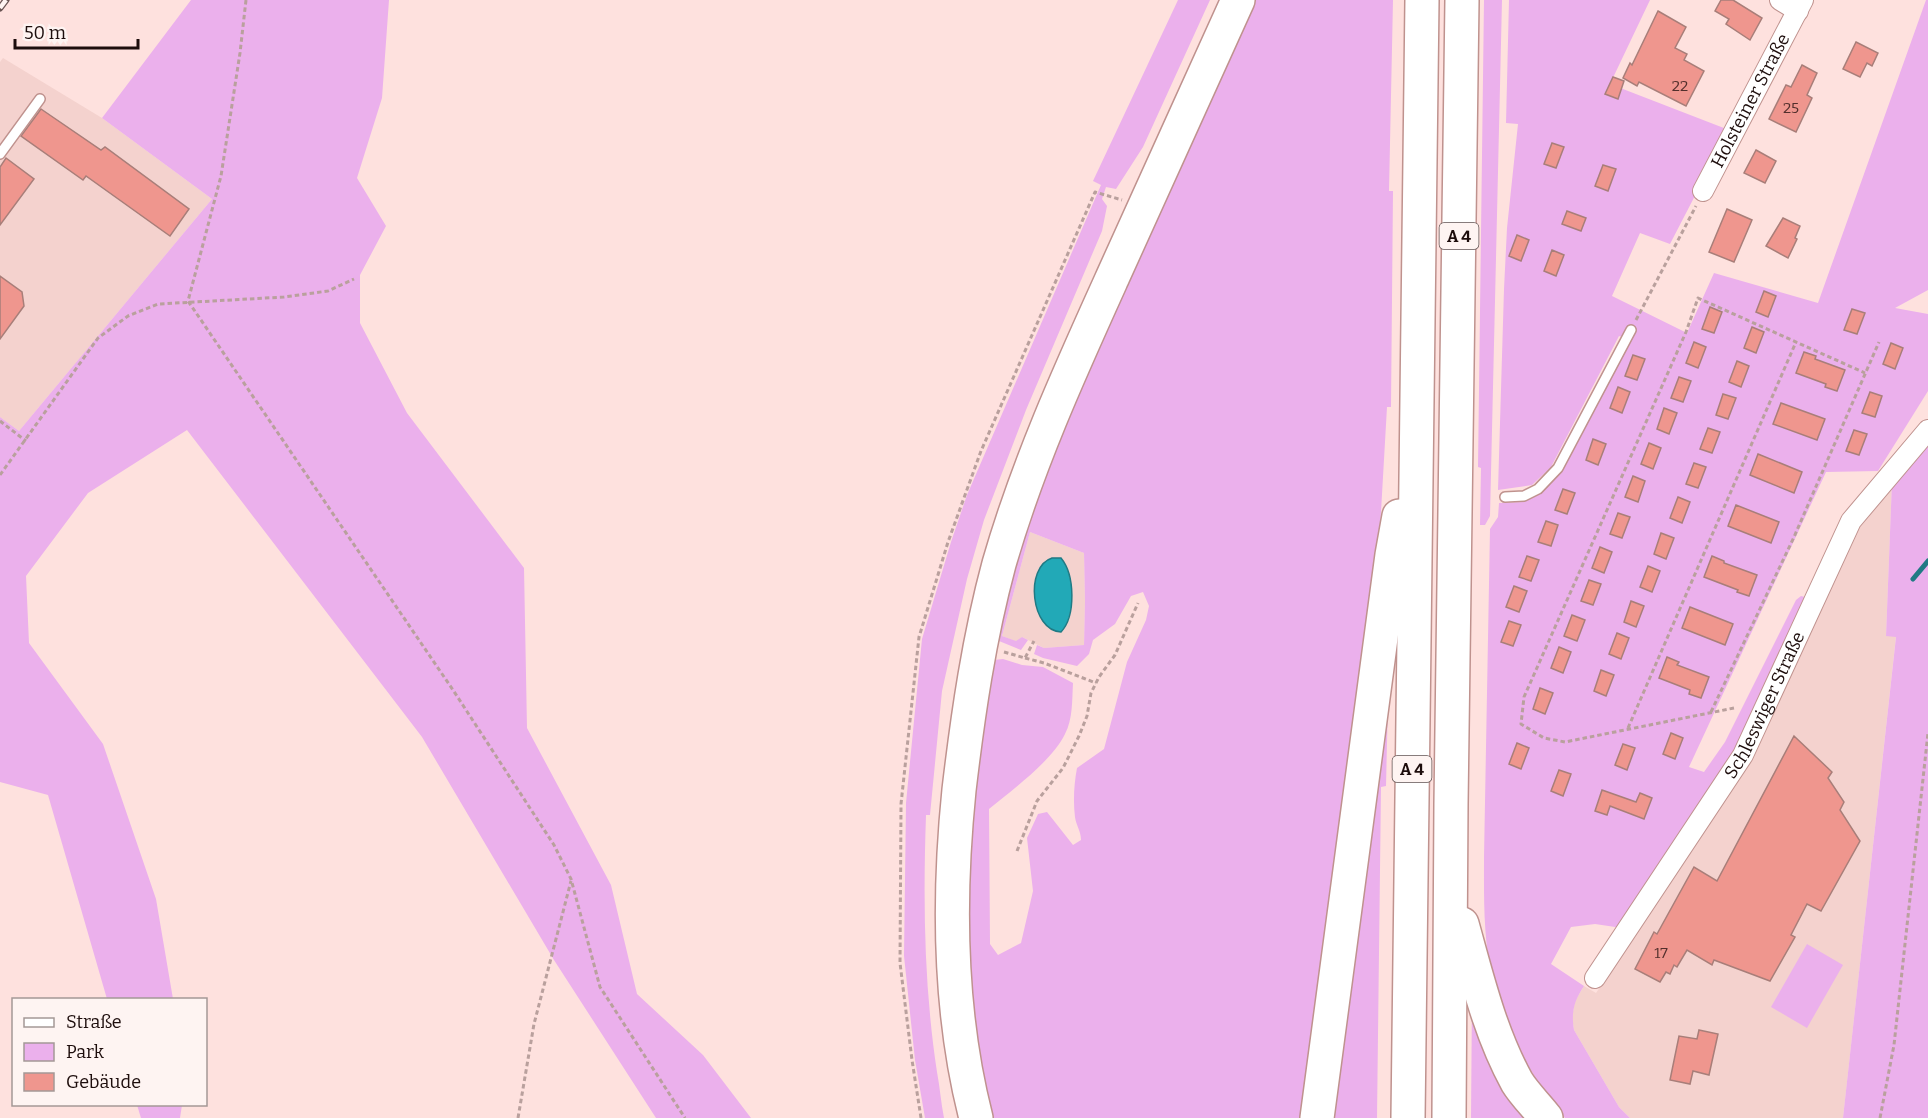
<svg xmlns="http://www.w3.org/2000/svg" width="1928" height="1118" viewBox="0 0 1928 1118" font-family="Bitter,serif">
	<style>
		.built { fill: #f4d2ce }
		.green { fill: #ebb0ec }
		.water { fill: #22a9b7; stroke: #207a84; stroke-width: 1.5 }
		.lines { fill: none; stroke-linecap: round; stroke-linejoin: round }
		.stream { stroke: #207a84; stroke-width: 5 }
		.building { fill: #ef968e; stroke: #a87e79; stroke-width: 1.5 }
		.service-casing { stroke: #bf928e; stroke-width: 12 }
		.minor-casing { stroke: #bf928e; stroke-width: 22 }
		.motorway-casing { stroke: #bf928e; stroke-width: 36 }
		.path { stroke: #b9a09d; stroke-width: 3; stroke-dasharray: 4.5 3; stroke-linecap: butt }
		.service { stroke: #fff; stroke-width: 9 }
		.minor { stroke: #fff; stroke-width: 20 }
		.motorway { stroke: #fff; stroke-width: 33 }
		.rail-casing { stroke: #685352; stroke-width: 7 }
		.rail { stroke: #fef4f2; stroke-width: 4.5; stroke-dasharray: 14; stroke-linecap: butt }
		.labels { text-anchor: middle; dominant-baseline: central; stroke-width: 6; stroke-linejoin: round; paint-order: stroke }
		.number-label { font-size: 15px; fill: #522f2c }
		.shield { fill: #fef4f2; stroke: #605251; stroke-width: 1.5 }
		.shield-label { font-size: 16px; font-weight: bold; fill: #1d0d0c }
		.street-label { font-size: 18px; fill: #1d0d0c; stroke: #fef4f2 }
	</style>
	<rect width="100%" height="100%" fill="#fee1de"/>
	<g class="built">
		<path d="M3,58l99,60 110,81 -193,232 -19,-14v-355z"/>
		<path d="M1892,481l-6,154 10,1 -53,482h-213l-11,-11 -45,-77 -2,-13 3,-16 9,-15 12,7 157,-234 103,-235z"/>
		<path d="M1030,532l54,21 1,48 -1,44 -40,3 -22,-11 -5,5 -15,-6z"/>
	</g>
	<g class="green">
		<path d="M191,0h198l-7,98 -25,80 29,48 -26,49v48l47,90 117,155 3,160 84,157 26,109 66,61 48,63h-95l-102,-158 -132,-223 -235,-307 -99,63 -62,83 3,67 74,101 53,155 17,100h-66l-59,-204 -48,-13v-365l19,14 193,-232 -110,-81z"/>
		<path d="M1178,0h32l-67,147 -27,42 -10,-2 -4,12 5,7 -5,25 -76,179 -42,110 -17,59 -25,112 -12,124h-4c-3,87 -2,172 11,257 3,16 4,31 7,46h-19l-10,-58 -11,-104 2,-153 16,-164 29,-97 16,-47 134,-310 -8,-4z"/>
		<path d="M1251,0h142l-4,191h4l-2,216h-4l-9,157 -69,554h-321l-7,-34 -12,-107 -3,-114 23,-198 5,-5 9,-1 19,6 21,2 30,16c-1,17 0,36 -8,51 -13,27 -53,56 -76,75l1,135 8,11 23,-12 12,-52 -6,-53 11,-24 9,-2 26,33 8,-5c0,-9 -5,-15 -6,-23 -2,-16 -1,-33 2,-49l27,-19 23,-87 19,-42 3,-14 -6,-14 -12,4 -16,28 -22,16 -4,14 -12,12 -34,-8 -9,-4 3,-9 7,3 40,-3 1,-44 -1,-48 -54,-21 -28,104 14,5 6,-4 6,3 -7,10 -22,-9 -3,-9 38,-139z"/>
		<path d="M1484,0h18l-12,516 -5,9h-5l1,-57 -3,-1z"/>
		<path d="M1509,0h141l-40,84 119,46 -59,114 -30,-11 -28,63 75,37 27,-60 104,30 108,-303h2v290l-33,18 33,6v77l-50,80 -52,1 -137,295 15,5 21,-30 71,-142 5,-4 8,2 -67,149 -120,181 -27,-4 -24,3 -20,37 33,22c-10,15 -13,26 -10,44l45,77 11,11h-65c-34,-40 -59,-87 -72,-138 -10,-39 -9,-83 -9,-123l6,-328 8,-12 1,-14 24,-1 18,-10 17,-22 73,-130 -12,-4 -68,131 -19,18 -34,5 6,-201 3,-61 11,-104 -12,-1z"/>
		<path d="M1928,441v677h-85l53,-481 -10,-1 6,-155z"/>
		<path d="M1389,657l-3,129 -5,1 -4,331h-54z"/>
		<path d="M1807,944l36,21 -36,63 -36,-21z"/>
		<path d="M1472,998l64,120h-65z"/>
		<path d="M137,1105h45l-2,13h-39z"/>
	</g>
	<path class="water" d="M1052,558h9c14,17 15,58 0,74 -30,-1 -37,-65 -9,-74z"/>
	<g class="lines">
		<path class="stream" d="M1913,579l15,-18"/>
	</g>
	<g class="building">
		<path d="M1721,0h12l29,18 -12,22 -24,-16 3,-5 -14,-8z"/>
		<path d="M1658,11l28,16 -11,21 12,6 -3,6 20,11 -18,35 -47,-24 -2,4 -14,-8 7,-15 2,2z"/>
		<path d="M1856,42l22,11 -6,13 -5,-3 -7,14 -17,-8z"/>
		<path d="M1802,65l15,8 -10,22 5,3 -16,34 -27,-13 17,-34 5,2z"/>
		<path d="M1613,77l11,4 -6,18 -13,-5z"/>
		<path d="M41,109l60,41 4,-3 84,62 -19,27 -84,-60 -3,4 -62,-44z"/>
		<path d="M1552,143l12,4 -8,21 -12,-4z"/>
		<path d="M1756,150l20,11 -11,22 -21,-10z"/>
		<path d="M6,158l28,21 -34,46v-58z"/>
		<path d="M1603,165l13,4 -8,22 -13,-5z"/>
		<path d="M1727,209l25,11 -18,42 -25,-10z"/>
		<path d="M1567,211l19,7 -5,13 -19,-7z"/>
		<path d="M1783,218l17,8 -5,12 2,1 -9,19 -22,-12z"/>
		<path d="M1517,235l12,5 -8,21 -12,-5z"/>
		<path d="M1552,250l12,5 -8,21 -12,-5z"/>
		<path d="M0,276l22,16 2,14 -24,33z"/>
		<path d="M1764,291l12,5 -8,21 -12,-5z"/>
		<path d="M1710,307l12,5 -8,21 -12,-4z"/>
		<path d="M1852,309l13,4 -8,21 -13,-4z"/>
		<path d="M1752,327l12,5 -8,21 -12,-5z"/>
		<path d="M1694,342l12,5 -8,21 -12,-5z"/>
		<path d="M1891,343l12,5 -8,21 -12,-5z"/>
		<path d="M1804,352l12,4 -1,3 30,11 -8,21 -12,-4 1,-3 -30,-11z"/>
		<path d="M1633,355l12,4 -8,21 -12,-4z"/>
		<path d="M1737,361l12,5 -8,21 -12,-5z"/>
		<path d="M1679,377l12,4 -8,21 -12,-4z"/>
		<path d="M1618,387l12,5 -8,21 -12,-5z"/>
		<path d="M1870,392l12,4 -7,21 -13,-4z"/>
		<path d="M1723,394l13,4 -8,21 -12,-4z"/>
		<path d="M1781,403l44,16 -8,21 -44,-16z"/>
		<path d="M1664,408l13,5 -8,21 -12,-5z"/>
		<path d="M1708,428l12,4 -8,21 -12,-4z"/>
		<path d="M1854,430l13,4 -8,21 -13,-4z"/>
		<path d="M1593,439l13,5 -8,21 -12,-5z"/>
		<path d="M1649,443l12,5 -8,21 -12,-5z"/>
		<path d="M1758,454l44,18 -8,21 -44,-18z"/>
		<path d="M1694,463l12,4 -8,21 -12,-4z"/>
		<path d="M1633,476l12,5 -7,21 -13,-5z"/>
		<path d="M1563,489l12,4 -8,21 -12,-4z"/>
		<path d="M1678,497l12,5 -8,21 -12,-5z"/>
		<path d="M1736,505l43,17 -8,21 -43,-17z"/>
		<path d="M1618,513l12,4 -8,21 -12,-4z"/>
		<path d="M1546,521l12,4 -7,21 -13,-4z"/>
		<path d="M1661,533l13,5 -8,21 -12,-5z"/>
		<path d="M1600,547l12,5 -8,21 -12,-5z"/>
		<path d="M1527,556l12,4 -8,21 -12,-4z"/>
		<path d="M1712,556l12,5v2l33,12 -8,21 -12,-4 1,-2 -34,-13z"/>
		<path d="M1648,566l12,5 -8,21 -12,-5z"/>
		<path d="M1589,580l12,4 -8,21 -12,-4z"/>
		<path d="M1514,586l13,5 -8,21 -13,-5z"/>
		<path d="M1631,601l13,5 -8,21 -12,-5z"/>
		<path d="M1690,607l43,17 -8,21 -43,-17z"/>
		<path d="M1572,615l13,5 -8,21 -13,-5z"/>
		<path d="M1509,621l12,4 -8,21 -12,-4z"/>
		<path d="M1617,633l12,5 -8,21 -12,-5z"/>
		<path d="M1559,647l12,5 -8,21 -12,-5z"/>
		<path d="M1667,657l12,5 -2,3 32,12 -8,21 -12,-4 1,-4 -31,-12z"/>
		<path d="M1601,670l13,5 -8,21 -12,-5z"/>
		<path d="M1540,688l13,5 -8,21 -12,-5z"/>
		<path d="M1671,733l12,5 -8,21 -12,-5z"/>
		<path d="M1794,736l38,36 -4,6 16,24 -4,8 20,31 -39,70 -14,-7 -16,31 4,2 -25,44 -56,-21 -2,5 -25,-15 -10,17 -3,-2 -4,9 -4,-2 -6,10 -25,-13 19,-37 3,2 37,-67 23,14z"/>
		<path d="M1517,743l12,5 -8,21 -12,-5z"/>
		<path d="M1623,744l12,4 -8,22 -12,-5z"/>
		<path d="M1559,770l12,4 -8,22 -12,-5z"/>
		<path d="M1602,790l34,12 4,-9 12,5 -8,21 -34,-13 -3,9 -12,-4z"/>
		<path d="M1699,1030l19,4 -9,41 -16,-4 -3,13 -20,-4 9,-44 18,3z"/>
	</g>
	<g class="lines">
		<g class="service-casing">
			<g id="service">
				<path d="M0,154l40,-55"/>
				<path d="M1505,497l19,-1 14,-7 20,-21 73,-138"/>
			</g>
		</g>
		<g class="minor-casing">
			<g id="minor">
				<path d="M1780,0l18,11"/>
				<path id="s1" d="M1703,191l100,-191"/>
				<path id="s2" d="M1595,978l148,-223 108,-234 77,-91"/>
			</g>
		</g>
		<g class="motorway-casing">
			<g id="motorway">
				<path d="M1462,924c15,54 28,109 55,158 8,13 20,24 29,36"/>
				<path d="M976,1118c-27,-105 -28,-220 -17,-328 9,-76 20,-152 40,-226 29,-101 72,-195 115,-290 41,-91 83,-183 124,-274"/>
				<path d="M1317,1118l75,-563 7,-39"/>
				<path d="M1408,1118l14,-1118"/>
				<path d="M1449,1118l2,-314 11,-804"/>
			</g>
		</g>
		<g class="path">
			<path d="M246,0l-6,53 -19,123 -33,125 265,389 101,155 17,34 29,108 85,131"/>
			<path d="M1636,320l60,-114"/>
			<path d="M0,421l26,20"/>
			<path d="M0,475l98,-137 30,-22 30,-12 126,-7 44,-6 26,-12"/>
			<path d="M1004,652l21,6 9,-17"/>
			<path d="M1025,658l19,5 52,20"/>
			<path d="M1734,708l-169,34 -21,-4 -23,-14 3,-27 162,-365 12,-34 167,75"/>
			<path d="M1711,712l83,-175 85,-195"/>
			<path d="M1628,728l168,-386"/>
			<path d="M1017,851l20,-50 26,-33 16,-32 8,-20 4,-23 8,-16 16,-22 23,-52"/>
			<path d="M518,1118l16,-94 37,-143"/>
			<path d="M921,1118l-9,-58 -12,-97 1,-159 18,-167 29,-95 33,-91 114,-259 27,8"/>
			<path d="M1880,1118l14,-73 34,-312"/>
		</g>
		<use href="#service" class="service"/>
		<use href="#minor" class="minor"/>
		<use href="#motorway" class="motorway"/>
		<g class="rail-casing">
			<path id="rail" d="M0,8l6,-8"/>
		</g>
		<use href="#rail" class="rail"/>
	</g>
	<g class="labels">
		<g class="number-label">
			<text x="1680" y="86">22</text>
			<text x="1791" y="108">25</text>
			<text x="1661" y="953">17</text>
		</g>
		<g class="shield">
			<rect x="1439.5" y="223" width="39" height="26" rx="4.5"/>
			<rect x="1392.5" y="756" width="39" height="26" rx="4.5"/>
		</g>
		<g class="shield-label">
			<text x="1459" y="236">A 4</text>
			<text x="1412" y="769">A 4</text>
		</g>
		<g class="street-label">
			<text stroke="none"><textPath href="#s1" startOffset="102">Holsteiner Straße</textPath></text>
			<text stroke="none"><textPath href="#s2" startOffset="322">Schleswiger Straße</textPath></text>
		</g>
	</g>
	<rect x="12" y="998" width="195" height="108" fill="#fef4f2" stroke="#a49896" stroke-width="1.5"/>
	<rect x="24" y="1018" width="30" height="9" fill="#ffffff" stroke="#a49896" stroke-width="1.5"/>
	<text x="66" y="1028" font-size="18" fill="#1d0d0c">Straße</text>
	<rect x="24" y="1043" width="30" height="18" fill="#ebb0ec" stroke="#a49896" stroke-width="1.5"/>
	<text x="66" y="1058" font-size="18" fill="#1d0d0c">Park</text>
	<rect x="24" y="1073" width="30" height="18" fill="#ef968e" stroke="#a49896" stroke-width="1.5"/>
	<text x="66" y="1088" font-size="18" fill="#1d0d0c">Gebäude</text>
	<path d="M15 39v9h123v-9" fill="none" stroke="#1d0d0c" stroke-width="3"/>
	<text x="24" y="39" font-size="18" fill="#1d0d0c" stroke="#fef4f2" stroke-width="4.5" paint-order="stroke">50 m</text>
</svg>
